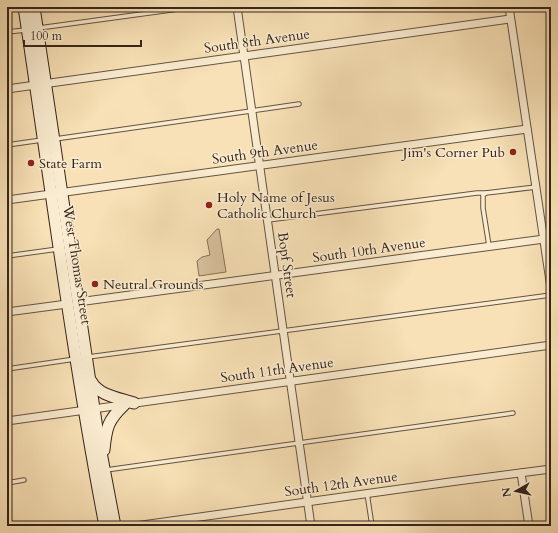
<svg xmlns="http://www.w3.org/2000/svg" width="558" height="533" viewBox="0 0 558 533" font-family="Cardo,serif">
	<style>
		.green { fill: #d7c19c; stroke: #86725c }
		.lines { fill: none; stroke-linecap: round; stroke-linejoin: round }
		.lane-casing { stroke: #665342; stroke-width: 5.5 }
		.street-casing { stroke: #665342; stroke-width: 9 }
		.secondary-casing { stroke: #36241b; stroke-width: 13 }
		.lane { stroke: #faecd0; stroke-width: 3.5 }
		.street { stroke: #faecd0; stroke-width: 7 }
		.secondary { stroke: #faecd0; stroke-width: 11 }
		.poi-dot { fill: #8f2418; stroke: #faecd0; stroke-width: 1.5 }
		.labels { text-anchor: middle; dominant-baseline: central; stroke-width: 3; stroke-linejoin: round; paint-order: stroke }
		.street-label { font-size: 14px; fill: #36241b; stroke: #faecd0 }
		.poi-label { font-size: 14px; fill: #36241b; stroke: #faecd0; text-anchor: start }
	</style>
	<rect width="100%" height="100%" fill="#f8e1b6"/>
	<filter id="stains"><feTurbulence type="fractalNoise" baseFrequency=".005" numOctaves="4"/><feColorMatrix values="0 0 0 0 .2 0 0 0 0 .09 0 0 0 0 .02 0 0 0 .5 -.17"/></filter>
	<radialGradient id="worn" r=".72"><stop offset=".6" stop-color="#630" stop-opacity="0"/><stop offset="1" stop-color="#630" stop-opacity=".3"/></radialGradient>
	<path class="green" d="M217,229h2l7,43 -27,4 -2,-15 5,-4 8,-2 -3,-15z"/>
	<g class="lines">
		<g class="lane-casing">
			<g id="lane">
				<path d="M39,28l154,-21"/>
				<path d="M7,32l19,-2"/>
				<path d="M55,139l244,-35"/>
				<path d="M7,145l35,-5"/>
				<path d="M268,220l209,-27h9"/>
				<path d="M489,246l-6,-38v-13l3,-2 50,-6"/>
				<path d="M7,256l51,-7"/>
				<path d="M88,357l463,-62"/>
				<path d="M7,369l68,-10"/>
				<path d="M106,470l407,-57"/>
				<path d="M7,483l17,-3"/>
				<path d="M367,493l5,33"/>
			</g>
		</g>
		<g class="street-casing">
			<g id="street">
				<path d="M237,7l74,519"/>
				<path d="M509,7l42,281"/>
				<path d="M7,89l503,-70"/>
				<path d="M7,200l520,-71"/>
				<path d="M78,302l466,-63"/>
				<path d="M7,312l60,-8"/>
				<path d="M7,421l544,-76"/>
				<path d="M521,473l8,53"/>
				<path d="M135,526l315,-44 101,-13"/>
			</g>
		</g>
		<g class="secondary-casing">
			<g id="secondary">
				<path d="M24,7c26,173 48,347 81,519"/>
				<path d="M34,7l65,435 16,84"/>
				<path d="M91,381c8,15 28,17 43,22"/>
				<path d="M104,450c2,-22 4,-30 20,-45"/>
			</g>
		</g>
		<use href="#lane" class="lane"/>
		<use href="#street" class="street"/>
		<use href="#secondary" class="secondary"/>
	</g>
	<g class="poi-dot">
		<circle cx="513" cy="152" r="4"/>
		<circle cx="31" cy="163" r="4"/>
		<circle cx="209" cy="205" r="4"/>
		<circle cx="95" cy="284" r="4"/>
	</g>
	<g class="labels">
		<g class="street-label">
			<text transform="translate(257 41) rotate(-8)">South 8th Avenue</text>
			<text transform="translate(265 152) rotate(-8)">South 9th Avenue</text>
			<text transform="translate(369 250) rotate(-8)">South 10th Avenue</text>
			<text transform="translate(77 265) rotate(81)">West Thomas Street</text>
			<text transform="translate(287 265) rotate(82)">Bopf Street</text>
			<text transform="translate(277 370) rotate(-8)">South 11th Avenue</text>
			<text transform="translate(341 484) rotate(-8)">South 12th Avenue</text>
		</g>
		<g class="poi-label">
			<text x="505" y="152" text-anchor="end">Jim's Corner Pub</text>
			<text x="39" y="163">State Farm</text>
			<text x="217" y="197">Holy Name of Jesus<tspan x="217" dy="16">Catholic Church</tspan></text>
			<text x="103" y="284">Neutral Grounds</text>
		</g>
	</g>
	<rect width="558" height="533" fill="none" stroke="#f8e1b6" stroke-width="24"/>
	<rect x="8" y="8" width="542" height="517" fill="none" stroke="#36241b" stroke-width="2"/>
	<rect x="12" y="12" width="534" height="509" fill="none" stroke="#36241b"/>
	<g transform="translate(516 491) rotate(262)" stroke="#faecd0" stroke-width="3" paint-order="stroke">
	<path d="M0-3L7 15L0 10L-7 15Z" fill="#36241b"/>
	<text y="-6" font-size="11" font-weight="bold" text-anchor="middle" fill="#36241b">N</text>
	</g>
	<path d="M24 40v6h117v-6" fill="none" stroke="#36241b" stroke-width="2"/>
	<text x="30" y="40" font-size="12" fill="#36241b" stroke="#faecd0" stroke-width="3" paint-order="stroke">100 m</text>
	<rect width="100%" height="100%" filter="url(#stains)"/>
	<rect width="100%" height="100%" fill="url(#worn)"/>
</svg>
